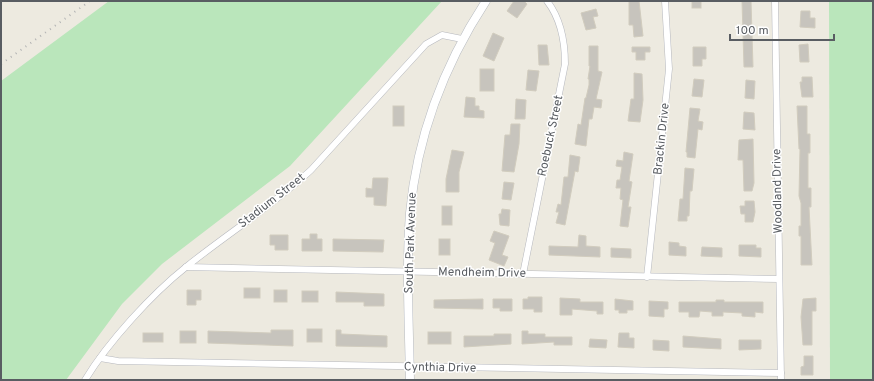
<svg xmlns="http://www.w3.org/2000/svg" width="874" height="381" viewBox="0 0 874 381" font-family="Overpass,sans-serif">
	<style>
		.green { fill: #bae6bb }
		.building { fill: #c7c4bd; stroke: #d1ccbe }
		.lines { fill: none; stroke-linecap: round; stroke-linejoin: round }
		.street-casing { stroke: #b6b8be; stroke-width: 7 }
		.secondary-casing { stroke: #b6bac0; stroke-width: 9 }
		.street { stroke: #fff; stroke-width: 6 }
		.secondary { stroke: #fff; stroke-width: 8 }
		.rail { stroke: #b2b3b3; stroke-width: 2; stroke-dasharray: 1 5; stroke-linecap: butt }
		.labels { text-anchor: middle; dominant-baseline: central; stroke-width: 3; stroke-linejoin: round; paint-order: stroke }
		.street-label { font-size: 12px; fill: #595d62; stroke: #fff }
	</style>
	<rect width="100%" height="100%" fill="#edeae0"/>
	<g class="green">
		<path d="M109,1h333l-152,165 -128,98 -40,40 -56,76h-65v-299z"/>
		<path d="M829,1h44v379h-43z"/>
	</g>
	<g class="building">
		<path d="M514,1h10l3,3 -10,14 -10,-7z"/>
		<path d="M629,1h10l4,35 -9,1 -1,-12h-4z"/>
		<rect x="692" y="1" width="9" height="7"/>
		<path d="M742,1h9l2,66h-9z"/>
		<path d="M596,9l2,7 -5,1 3,11 -10,2 -5,-17z"/>
		<path d="M801,11h9v7h5v10l-15,-1z"/>
		<path d="M493,33l11,5 -10,23 -11,-5z"/>
		<path d="M808,44l1,18h-9l-1,-17z"/>
		<path d="M538,45h9l2,20h-10z"/>
		<path d="M589,46h9v25l4,1 -6,27 6,1 -1,8 -7,-1 -2,12h-3l-3,27 -11,-2 3,-20 3,1 4,-27h1l3,-13v-6h-1l2,-13h-1z"/>
		<path d="M632,47h18v5h-5v8h-9v-8h-4z"/>
		<path d="M693,47h13v12h-4v7h-9z"/>
		<rect x="480" y="69" width="14" height="22"/>
		<path d="M528,70l11,1 -3,20 -10,-1z"/>
		<path d="M634,73l8,1 1,26 -3,22 -12,-1 3,-22h3z"/>
		<path d="M802,77h10l1,20h-11l-2,-15h2z"/>
		<path d="M694,79l10,1 -2,17 -10,-1z"/>
		<path d="M746,80l9,1 -1,18 -9,-1z"/>
		<path d="M466,97l9,1v8h4v4l5,1v7l-20,-1z"/>
		<path d="M516,99l10,1 -1,19h-10z"/>
		<rect x="393" y="106" width="11" height="20"/>
		<path d="M797,106h10v28h3v19h-2v35h3v19h-2l3,58h-11v-29h-2v-10h2v-23l-2,-7 1,-47h-1z"/>
		<path d="M690,108l10,1 -2,12 5,1 -1,8 -4,-1 -3,29 -8,-1v-5h-1z"/>
		<path d="M744,112l10,1 1,17 -12,-1z"/>
		<path d="M511,124h9l-1,20 -5,28 -12,-1 3,-36h5z"/>
		<path d="M753,139l1,44 -2,8h-8l-1,-31h-5l1,-20z"/>
		<path d="M452,150l12,2 -5,20v20h-13v-13z"/>
		<path d="M624,152l9,2 -4,27 3,1 -4,25h3l-3,20 -8,-1 3,-26 -3,-1 1,-11h-5l1,-8h3l2,-13 -6,-1 1,-6 6,1z"/>
		<path d="M570,155l10,2 -2,15 -3,-1 -10,54 -9,-2 3,-11h-3l2,-8 3,1 3,-28h4z"/>
		<path d="M685,168l9,1 -2,22h-2l-1,25h-2v5h-9l2,-22h3z"/>
		<path d="M373,178h15l-2,28 -12,-1v-8h-8v-9l6,1z"/>
		<path d="M504,182l10,1 -3,17 -9,-1z"/>
		<path d="M745,201h9l1,11 -2,10h-8v-8h-4l-1,-8h5z"/>
		<rect x="442" y="206" width="10" height="19"/>
		<path d="M502,209l8,1 -1,16 -9,-1 -1,-11h2z"/>
		<path d="M494,231l15,5 -7,19 6,2 -4,9 -15,-6 6,-17 -5,-2z"/>
		<path d="M310,234h7v5h5v12h-20v-12h8z"/>
		<path d="M270,235h18v15h-13v-5h-5z"/>
		<path d="M579,235l7,1v10l14,1v10l-51,-2v-9l29,1z"/>
		<path d="M333,239l51,1 -1,12 -50,-1z"/>
		<rect x="439" y="239" width="11" height="16"/>
		<path d="M669,242l10,1v3l7,1v9l-17,-1z"/>
		<path d="M739,245h17v3h5v9l-22,-1z"/>
		<path d="M702,247l20,1v9l-21,-1z"/>
		<path d="M611,248l20,1v9l-20,-1z"/>
		<rect x="244" y="288" width="16" height="10"/>
		<path d="M187,290h14v10h-5v5h-9z"/>
		<rect x="274" y="290" width="13" height="12"/>
		<rect x="302" y="291" width="16" height="11"/>
		<path d="M336,292l48,2v12h-20v-4h-28z"/>
		<path d="M528,297h14v15h-8v-3h-11v-10h5z"/>
		<path d="M560,298l20,1v3h23v12h-6v-3l-25,-2v6h-12z"/>
		<path d="M816,298v13h-4v34h-9l-2,-28 2,-18z"/>
		<path d="M483,299v10l-49,-1v-8z"/>
		<path d="M493,299h19v12h-12v-3h-7z"/>
		<path d="M615,299l18,2v9h-6v3h-8v-3h-4z"/>
		<path d="M716,300h8v2h39v11l-8,-1v5l-13,-1v-3l-19,-1v4h-11v-4l-12,-1 -1,6h-10v-5h-10v-10h37z"/>
		<path d="M649,301l19,1v7h-4v8l-15,-1z"/>
		<rect x="307" y="329" width="15" height="13"/>
		<path d="M271,330h22v16l-85,-3v-12l63,2z"/>
		<path d="M336,330h5v4l46,2v11l-51,-1z"/>
		<rect x="180" y="331" width="16" height="12"/>
		<path d="M522,331h6v3h17v3h27v8h-18v-3l-32,2z"/>
		<rect x="428" y="332" width="23" height="12"/>
		<rect x="143" y="333" width="20" height="9"/>
		<path d="M619,333h10v5h5v10l-16,-1z"/>
		<path d="M494,334h17v10l-47,3v-11h30z"/>
		<path d="M683,336l38,3v10l-38,-2z"/>
		<path d="M590,339l17,1 -1,8 -17,-1z"/>
		<path d="M653,340l16,1v10l-16,-1z"/>
		<path d="M739,340h22v9l-22,1z"/>
		<path d="M804,356h9v19h-12v-8l3,-1z"/>
	</g>
	<g class="lines">
		<g class="street-casing">
			<g id="street">
				<path d="M775,1l6,379"/>
				<path d="M186,267l593,12"/>
				<path d="M523,274l42,-210c0,-23 -4,-45 -18,-63"/>
				<path d="M647,277l22,-208 -4,-68"/>
				<path d="M100,358l18,3 663,12"/>
				<path d="M85,380c23,-38 67,-86 101,-113 41,-33 86,-61 125,-97l115,-126 16,-9 20,4"/>
			</g>
		</g>
		<g class="secondary-casing">
			<path id="secondary" d="M410,380c-1,-55 -4,-112 0,-167 7,-76 34,-148 76,-212"/>
		</g>
		<use href="#street" class="street"/>
		<use href="#secondary" class="secondary"/>
		<path class="rail" d="M1,64l89,-63"/>
	</g>
	<g class="labels">
		<g class="street-label">
			<text transform="translate(551 136) rotate(-78)">Roebuck Street</text>
			<text transform="translate(662 139) rotate(-84)">Brackin Drive</text>
			<text transform="translate(778 191) rotate(-91)">Woodland Drive</text>
			<text transform="translate(272 201) rotate(-38)">Stadium Street</text>
			<text transform="translate(411 243) rotate(-88)">South Park Avenue</text>
			<text transform="translate(482 273) rotate(1)">Mendheim Drive</text>
			<text transform="translate(440 368) rotate(1)">Cynthia Drive</text>
		</g>
	</g>
	<rect width="874" height="381" fill="none" stroke="#595d62" stroke-width="4"/>
	<path d="M730 34v6h104v-6" fill="none" stroke="#595d62" stroke-width="2"/>
	<text x="736" y="34" font-size="12" fill="#595d62" stroke="#ffffff" stroke-width="3" paint-order="stroke">100 m</text>
</svg>
